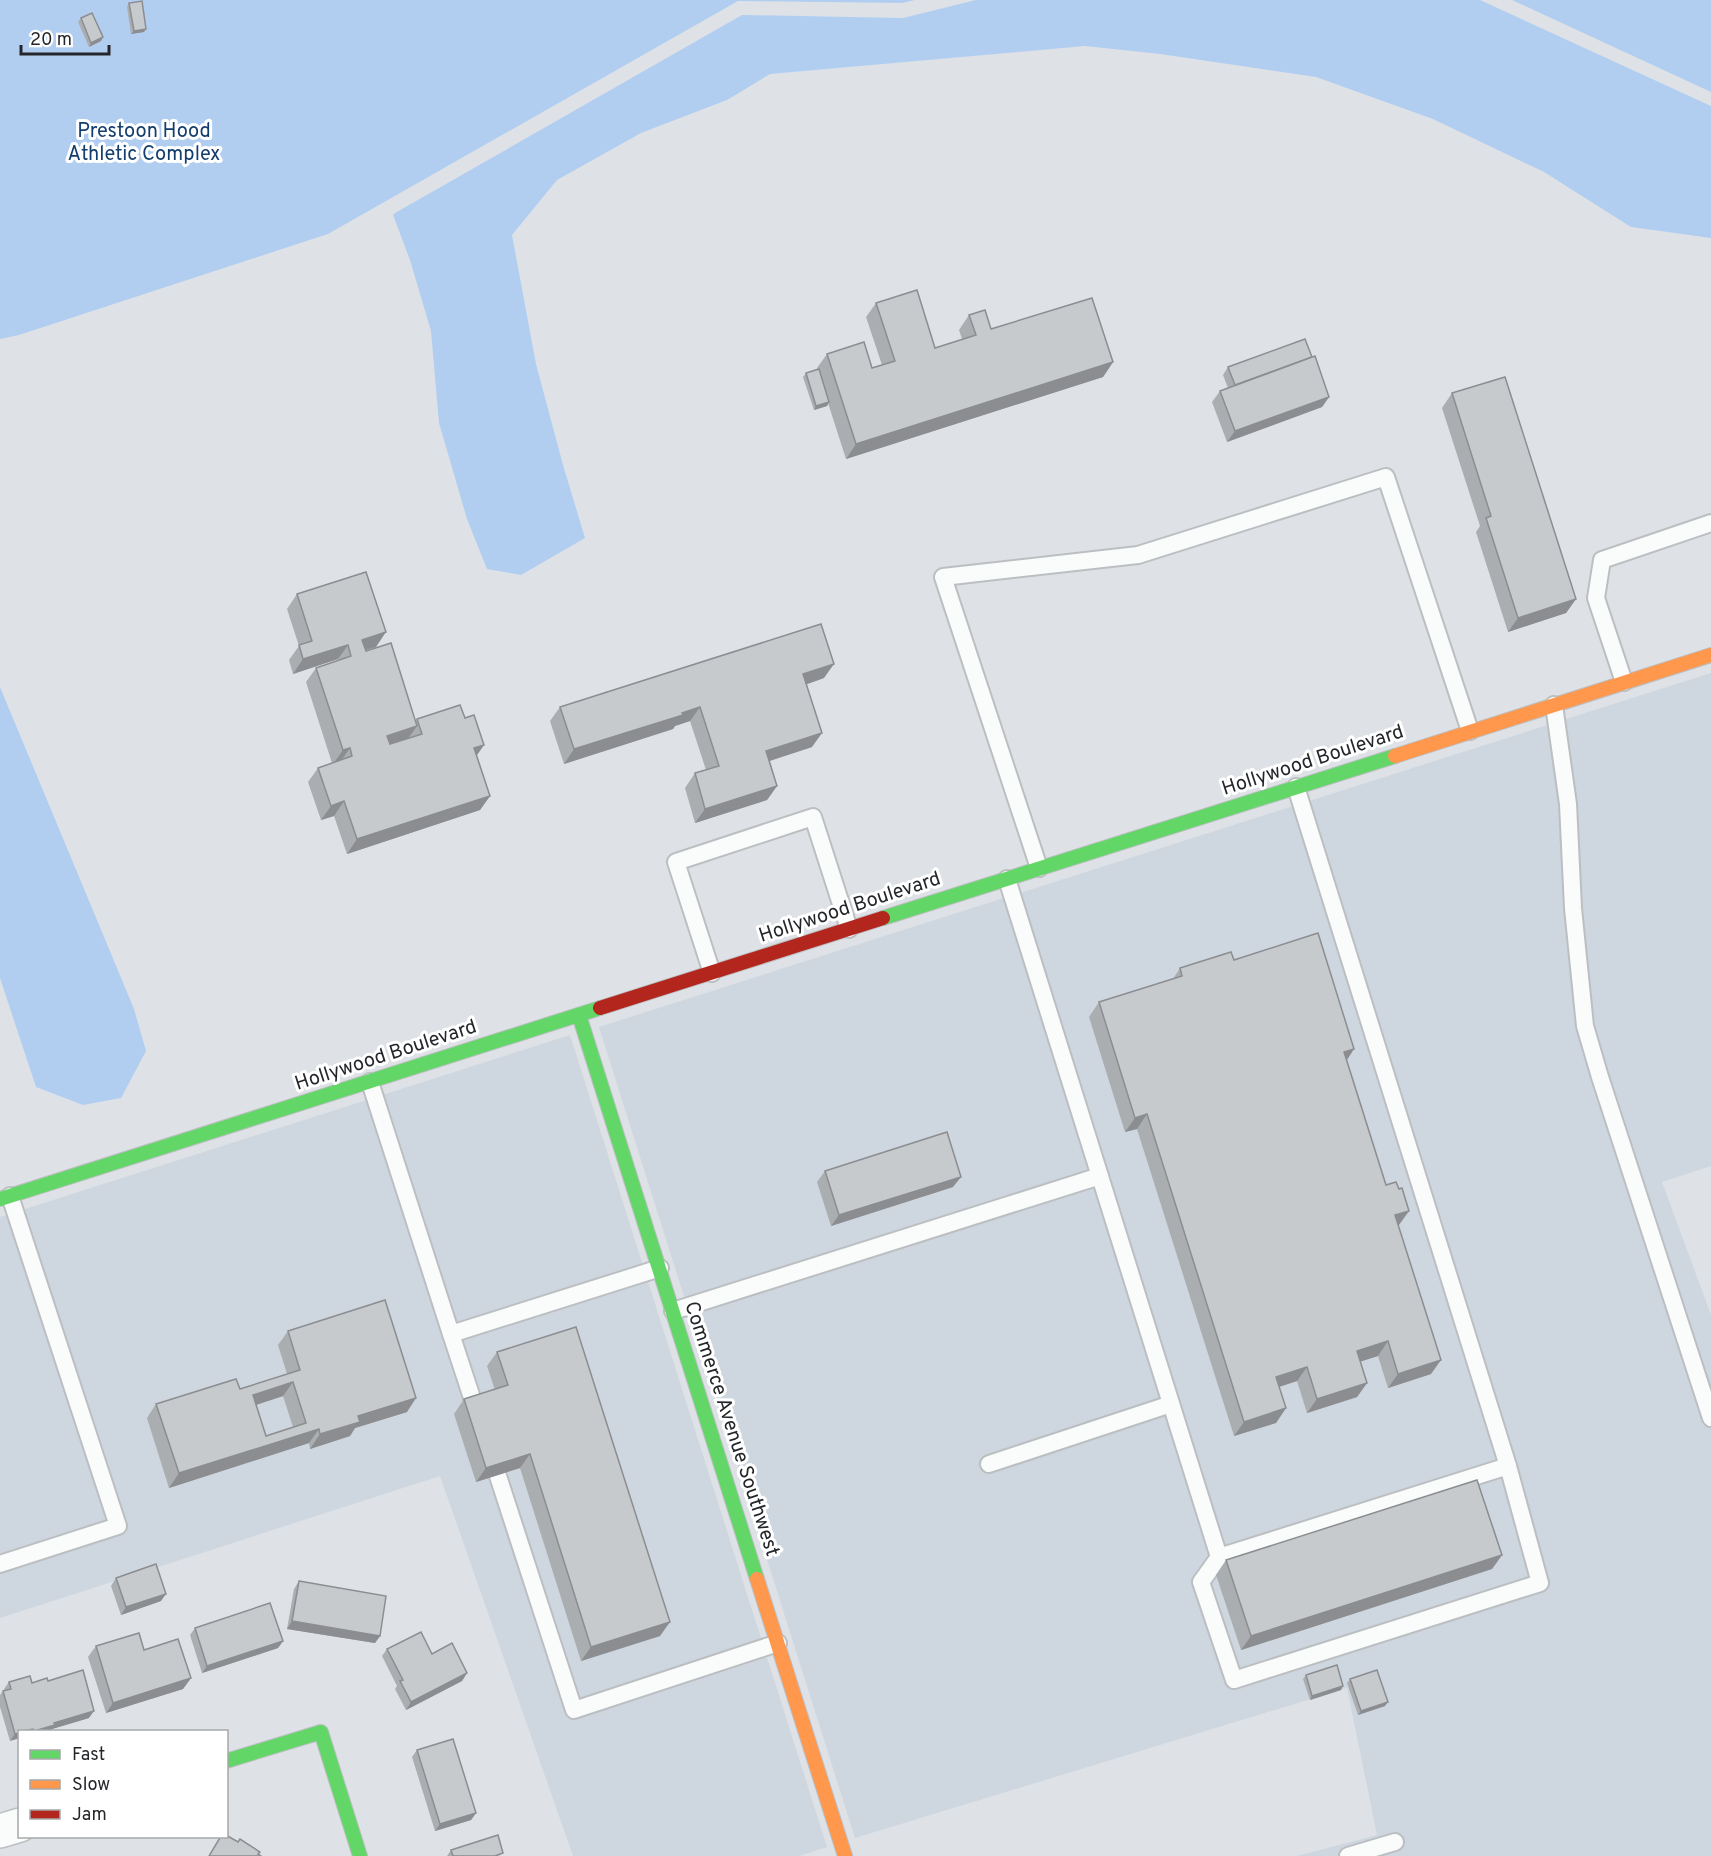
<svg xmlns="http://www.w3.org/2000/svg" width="1711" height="1856" viewBox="0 0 1711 1856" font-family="Overpass,sans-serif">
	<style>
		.built { fill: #ced6df }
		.green { fill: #b1cef1 }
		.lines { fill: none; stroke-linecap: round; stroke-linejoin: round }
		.lane-casing { stroke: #bcbfc2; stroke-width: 20 }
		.street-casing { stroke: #bcbfc2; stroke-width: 36 }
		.fast-casing { stroke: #bcbfc2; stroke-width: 16 }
		.slow-casing { stroke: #bcbfc2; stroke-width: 16 }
		.jam-casing { stroke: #bcbfc2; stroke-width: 16 }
		.lane { stroke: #fafbfb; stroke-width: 16 }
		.street { stroke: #fafbfb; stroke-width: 33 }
		.fast { stroke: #63d668; stroke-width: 14 }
		.slow { stroke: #ff974d; stroke-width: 14 }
		.jam { stroke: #b3261e; stroke-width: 14 }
		.wall { fill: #abaeb0; fill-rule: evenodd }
		.shaded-wall { fill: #8b8d90 }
		.building { fill: #c7cacd; stroke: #8b8d90; stroke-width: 1.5; fill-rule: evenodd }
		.labels { text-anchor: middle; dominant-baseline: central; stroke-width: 6; stroke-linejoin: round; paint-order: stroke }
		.park-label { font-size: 20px; fill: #133d6d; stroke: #fff }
		.street-label { font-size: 20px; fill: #242629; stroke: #fff }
	</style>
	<rect width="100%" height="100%" fill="#dee2e6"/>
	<g class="built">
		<path d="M1711,673v493l-49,16 49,133v541h-414l80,-21 -30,-147 -492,150 -256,-811z"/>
		<path d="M570,1035l257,812 -28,9h-226l-133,-380 -440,142v-401z"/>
	</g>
	<g class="green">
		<path d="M0,0h915l-13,3 -164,-2 -410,233 -309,101 -19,4z"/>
		<path d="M976,0h504l231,106v132l-80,-11 -87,-55 -111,-53 -117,-42 -156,-23 -75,-8 -315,28 -43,26 -86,33 -84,47 -45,55 24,129 27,101 22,73 -64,37 -34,-6 -20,-50 -28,-96 -8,-92 -21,-71 -17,-45 2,-2 347,-198 161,3z"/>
		<path d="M1512,0h199v92z"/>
		<path d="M0,687l134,322 12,42 -25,47 -38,7 -47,-18 -36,-109z"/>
	</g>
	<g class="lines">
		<g class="lane-casing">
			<g id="lane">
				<path d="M1624,682l-28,-84 6,-38 109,-37"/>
				<path d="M1554,705l14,99 5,104 12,118 15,51 111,341"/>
				<path d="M1039,868l-96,-291 195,-22 248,-78 84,254"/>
				<path d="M1007,879l212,678 289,-91 -212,-679"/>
				<path d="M712,973l-36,-111 137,-45 36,112"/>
				<path d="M370,1082l81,252 209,-66"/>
				<path d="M673,1311l427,-135"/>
				<path d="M451,1334l24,73"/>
				<path d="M989,1464l182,-60"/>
				<path d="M498,1476l76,234 204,-67"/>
				<path d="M1219,1557l-18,25 33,98 306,-97 -32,-117"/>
				<path d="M0,1564l118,-38 -108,-330"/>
				<path d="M1348,1856l47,-14"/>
			</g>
		</g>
		<g class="street-casing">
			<path id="street" d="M0,1831l20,-6"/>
		</g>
		<g class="fast-casing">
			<g id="fast">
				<path d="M883,918l512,-162"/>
				<path d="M579,1015l178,564"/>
				<path d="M0,1199l600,-191"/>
				<path d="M226,1761l95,-29 39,124"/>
			</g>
		</g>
		<g class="slow-casing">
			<g id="slow">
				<path d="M1395,756l316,-101"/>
				<path d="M757,1579l88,277"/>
			</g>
		</g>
		<g class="jam-casing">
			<path id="jam" d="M600,1008l283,-90"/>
		</g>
		<use href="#lane" class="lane"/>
		<use href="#street" class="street"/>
		<use href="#fast" class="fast"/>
		<use href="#slow" class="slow"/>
		<use href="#jam" class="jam"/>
	</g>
	<g class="wall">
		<path d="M129,3l17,26 -2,3 -13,2 -4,-27z"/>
		<path d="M81,18l22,19 -2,4 -12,6 -11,-25z"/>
		<path d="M876,303l59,45 27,-9 -3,-9 10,-15 22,14 122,33 -10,15 -257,82 -18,-56 -1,3 -13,4 -11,-33 3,-4 11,-4v-1l10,-14 45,14 10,-3 -16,-48z"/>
		<path d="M1312,357l17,40 -7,10 -95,35 -15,-40 8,-11 8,-3 -5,-13 5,-8z"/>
		<path d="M1452,393l124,206 -10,14 -58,19 -32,-100 4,-6 -38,-118z"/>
		<path d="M297,594l79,53 -10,3 50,71 1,-2 48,-1 19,27 -7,10 13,41 -10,14 -133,44 -13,-38 -13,4 -13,-38 10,-14 14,-5 -26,-81 10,-14 22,-8v-1l-45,15 -4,-14 10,-14 -12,-37z"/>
		<path d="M824,678l-17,6 5,63 -42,14 7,25 -10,14 -72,23 -10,-35 10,-15 11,-3 -16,-49 -15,5 -2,3 -109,35 -14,-43 10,-14z"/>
		<path d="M1234,960l113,100 39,125 13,40h-1l33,149 -43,14 -10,-32 -18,5 7,22 -10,14 -50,16 -10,-32 -18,6 7,21 -10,15 -42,13 -97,-307 -12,3 -36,-115 10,-15 74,-23 7,-11z"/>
		<path d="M825,1171l128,16 -122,39 -14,-44z"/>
		<path d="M288,1331l119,81 -52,16 -5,8 -40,13 -1,-6 -140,45 -22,-70 9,-14 84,-15 47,-15 -9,-29zM283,1396l10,31 -27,9 -10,-31z"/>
		<path d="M497,1352l163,284 -79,25 -61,-193 -44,14 -22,-68 10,-15 31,-9 -8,-24z"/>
		<path d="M1502,1555l-10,14 -251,81 -25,-75 10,-15z"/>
		<path d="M116,1578l45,23 -40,14 -10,-29z"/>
		<path d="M299,1581l81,55 -5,7 -88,-14 7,-40z"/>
		<path d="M195,1628l88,13 -5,7 -76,25 -12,-38z"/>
		<path d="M96,1646l48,4 47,28 -8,11 -77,24 -18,-56z"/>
		<path d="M387,1649l45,5 35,19 -5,8 -56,29 -11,-21 2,-3 -15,-30z"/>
		<path d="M1306,1675l35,15 -31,10 -7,-21z"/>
		<path d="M1350,1679l35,27 -27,9 -11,-32z"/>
		<path d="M48,1681l41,37 -37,11 -2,2h-30l-10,10 -10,-34v-12l3,-4h1v-2l5,-7 23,1z"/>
		<path d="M417,1750l59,63 -5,7 -36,11 -23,-74z"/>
		<path d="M451,1850l50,6h-54z"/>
	</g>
	<g class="shaded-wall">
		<path d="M146,29l-2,3 -13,2 3,-3z"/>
		<path d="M103,37l-2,4 -12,6 2,-4z"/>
		<path d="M1113,362l-10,15 -257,82 10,-15z"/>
		<path d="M1329,397l-7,10 -95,35 8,-11z"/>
		<path d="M829,402l-2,4 -13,4 2,-4z"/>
		<path d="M1576,599l-10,14 -58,19 10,-14z"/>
		<path d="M386,632l-10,15 -24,7 10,-14z"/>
		<path d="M348,645l-10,14 -45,15 10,-15z"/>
		<path d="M834,664l-10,14 -31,11 10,-15z"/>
		<path d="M700,707l-10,14 -15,5 -2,3 -109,35 10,-15z"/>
		<path d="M417,726l-10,14 -30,10 10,-14z"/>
		<path d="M822,733l-10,14 -55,18 9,-14z"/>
		<path d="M484,745l-10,14v-11z"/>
		<path d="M350,748l-10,14 -7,2 10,-14z"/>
		<path d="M777,786l-10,14 -72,23 10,-14z"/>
		<path d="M490,796l-10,14 -133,44 10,-15z"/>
		<path d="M344,801l-10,15 -13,4 10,-14z"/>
		<path d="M1354,1049l-9,14 -1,-11z"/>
		<path d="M1147,1114l-10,15 -12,3 10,-14z"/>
		<path d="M961,1177l-8,10 -122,39 8,-11z"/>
		<path d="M1409,1211l-10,14 -14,4 10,-14z"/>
		<path d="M1388,1341l-10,15 -31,10 10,-15z"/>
		<path d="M1441,1360l-10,14 -43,14 10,-14z"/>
		<path d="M1307,1367l-10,14 -31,10 10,-14z"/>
		<path d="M293,1382l-10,14 -40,13 10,-14z"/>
		<path d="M1367,1383l-10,14 -50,16 10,-14z"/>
		<path d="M416,1398l-9,14 -52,16 -5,8 -40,13 10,-15 38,-18z"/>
		<path d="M1286,1408l-10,15 -42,13 10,-14z"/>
		<path d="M319,1429l-10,14 -140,45 10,-15z"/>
		<path d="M530,1454l-10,14 -44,14 10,-14z"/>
		<path d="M1502,1555l-10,14 -251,81 10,-14z"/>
		<path d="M166,1594l-5,7 -40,14 5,-8z"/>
		<path d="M292,1621l88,15 -5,7 -88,-14z"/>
		<path d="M670,1622l-10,14 -79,25 10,-14z"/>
		<path d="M283,1641l-5,7 -76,25 5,-7z"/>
		<path d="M467,1673l-5,8 -56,29 5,-8z"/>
		<path d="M191,1678l-8,11 -77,24 7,-10z"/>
		<path d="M1343,1686l-2,4 -31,10 2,-4z"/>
		<path d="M1388,1702l-3,4 -27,9 3,-4z"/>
		<path d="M94,1711l-5,7 -37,11 -2,2h-16l20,-8z"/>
		<path d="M20,1733v5l-10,3 5,-7z"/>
		<path d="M476,1813l-5,7 -36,11 5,-7z"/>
	</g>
	<g class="building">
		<path d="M142,1l4,28 -12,2 -5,-28z"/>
		<path d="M92,13l11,24 -12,6 -10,-25z"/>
		<path d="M917,290l18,58 41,-13 -7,-20 16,-5 6,19 101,-31 21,64 -257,82 -29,-90 37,-12 8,26 23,-7 -19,-58z"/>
		<path d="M1305,339l7,18 -77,28 -7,-18z"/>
		<path d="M1315,356l14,41 -94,34 -15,-40z"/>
		<path d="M819,369l10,33 -13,4 -10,-33z"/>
		<path d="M1505,377l71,222 -58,19 -32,-100 5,-2 -39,-123z"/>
		<path d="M366,572l20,60 -24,8 4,11 25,-8 26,83 -30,10 3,8 32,-10 -5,-15 43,-14 5,13 9,-3 10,30 -10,3 16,48 -133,43 -13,-38 -13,5 -13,-38 34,-12 -2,-8 -7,2 -27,-82 35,-12 -3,-11 -45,14 -4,-14 13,-4 -15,-47z"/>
		<path d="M821,624l13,40 -31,10 19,59 -56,18 11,35 -72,23 -10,-36 24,-7 -19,-59 -18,6 1,2 -109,34 -14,-42z"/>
		<path d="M1318,933l36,116 -10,3 42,133 10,-3 3,7 3,-1 7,23 -14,4 46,145 -43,14 -10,-33 -31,10 10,32 -50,16 -10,-32 -31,10 10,31 -42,14 -97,-308 -12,4 -36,-116 83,-26 -2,-8 51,-16 3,8z"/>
		<path d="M947,1132l14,45 -122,38 -14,-44z"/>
		<path d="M385,1300l31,98 -58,18 2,6 -40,12 -1,-5 -140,44 -23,-69 80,-25 4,10 60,-19 -12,-39zM293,1382l13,41 -40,13 -13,-41z"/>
		<path d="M576,1327l94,295 -79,25 -61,-193 -44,14 -22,-69 44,-14 -11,-33z"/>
		<path d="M1477,1480l25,75 -251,81 -25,-76z"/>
		<path d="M156,1564l10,30 -40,13 -10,-29z"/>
		<path d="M299,1581l87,15 -6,40 -88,-15z"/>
		<path d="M270,1603l13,38 -76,25 -12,-38z"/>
		<path d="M421,1632l11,22 20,-11 15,30 -56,29 -11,-21 3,-1 -16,-31z"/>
		<path d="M139,1633l5,17 34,-11 13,39 -78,25 -17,-57z"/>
		<path d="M1337,1665l6,21 -31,10 -6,-21z"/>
		<path d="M83,1670l11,41 -40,12 1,2 -21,6 -1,-2 -10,2h-3v2l-5,1 -12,-43 8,-2 -2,-7 21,-6 2,7 15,-5 1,3z"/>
		<path d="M1377,1670l11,32 -27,9 -11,-32z"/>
		<path d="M453,1739l23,74 -36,11 -23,-74z"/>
		<path d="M226,1835l12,7 2,-3 20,13 -2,2 3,2h-52l12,-20h5z"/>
		<path d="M498,1835l5,18 -8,3h-42l-2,-6z"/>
	</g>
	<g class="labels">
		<g class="park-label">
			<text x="144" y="132">Prestoon Hood<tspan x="144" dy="23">Athletic Complex</tspan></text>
		</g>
		<g class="street-label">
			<text transform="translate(1313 761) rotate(-18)">Hollywood Boulevard</text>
			<text transform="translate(850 908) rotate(-18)">Hollywood Boulevard</text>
			<text transform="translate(386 1056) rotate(-18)">Hollywood Boulevard</text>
			<text transform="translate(731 1429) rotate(72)">Commerce Avenue Southwest</text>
		</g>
	</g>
	<rect x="18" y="1730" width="210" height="108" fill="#ffffff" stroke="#a7a8a9" stroke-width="1.5"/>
	<rect x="30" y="1750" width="30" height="9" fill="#63d668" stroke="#a7a8a9" stroke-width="1.5"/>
	<text x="72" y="1760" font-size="18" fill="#242629">Fast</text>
	<rect x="30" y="1780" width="30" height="9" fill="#ff974d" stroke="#a7a8a9" stroke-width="1.5"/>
	<text x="72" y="1790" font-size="18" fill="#242629">Slow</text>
	<rect x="30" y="1810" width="30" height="9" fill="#b3261e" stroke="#a7a8a9" stroke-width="1.5"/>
	<text x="72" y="1820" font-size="18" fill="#242629">Jam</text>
	<path d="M21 45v9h88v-9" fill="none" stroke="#242629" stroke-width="3"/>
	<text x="30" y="45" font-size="18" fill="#242629" stroke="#ffffff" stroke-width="4.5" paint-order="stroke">20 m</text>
</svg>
